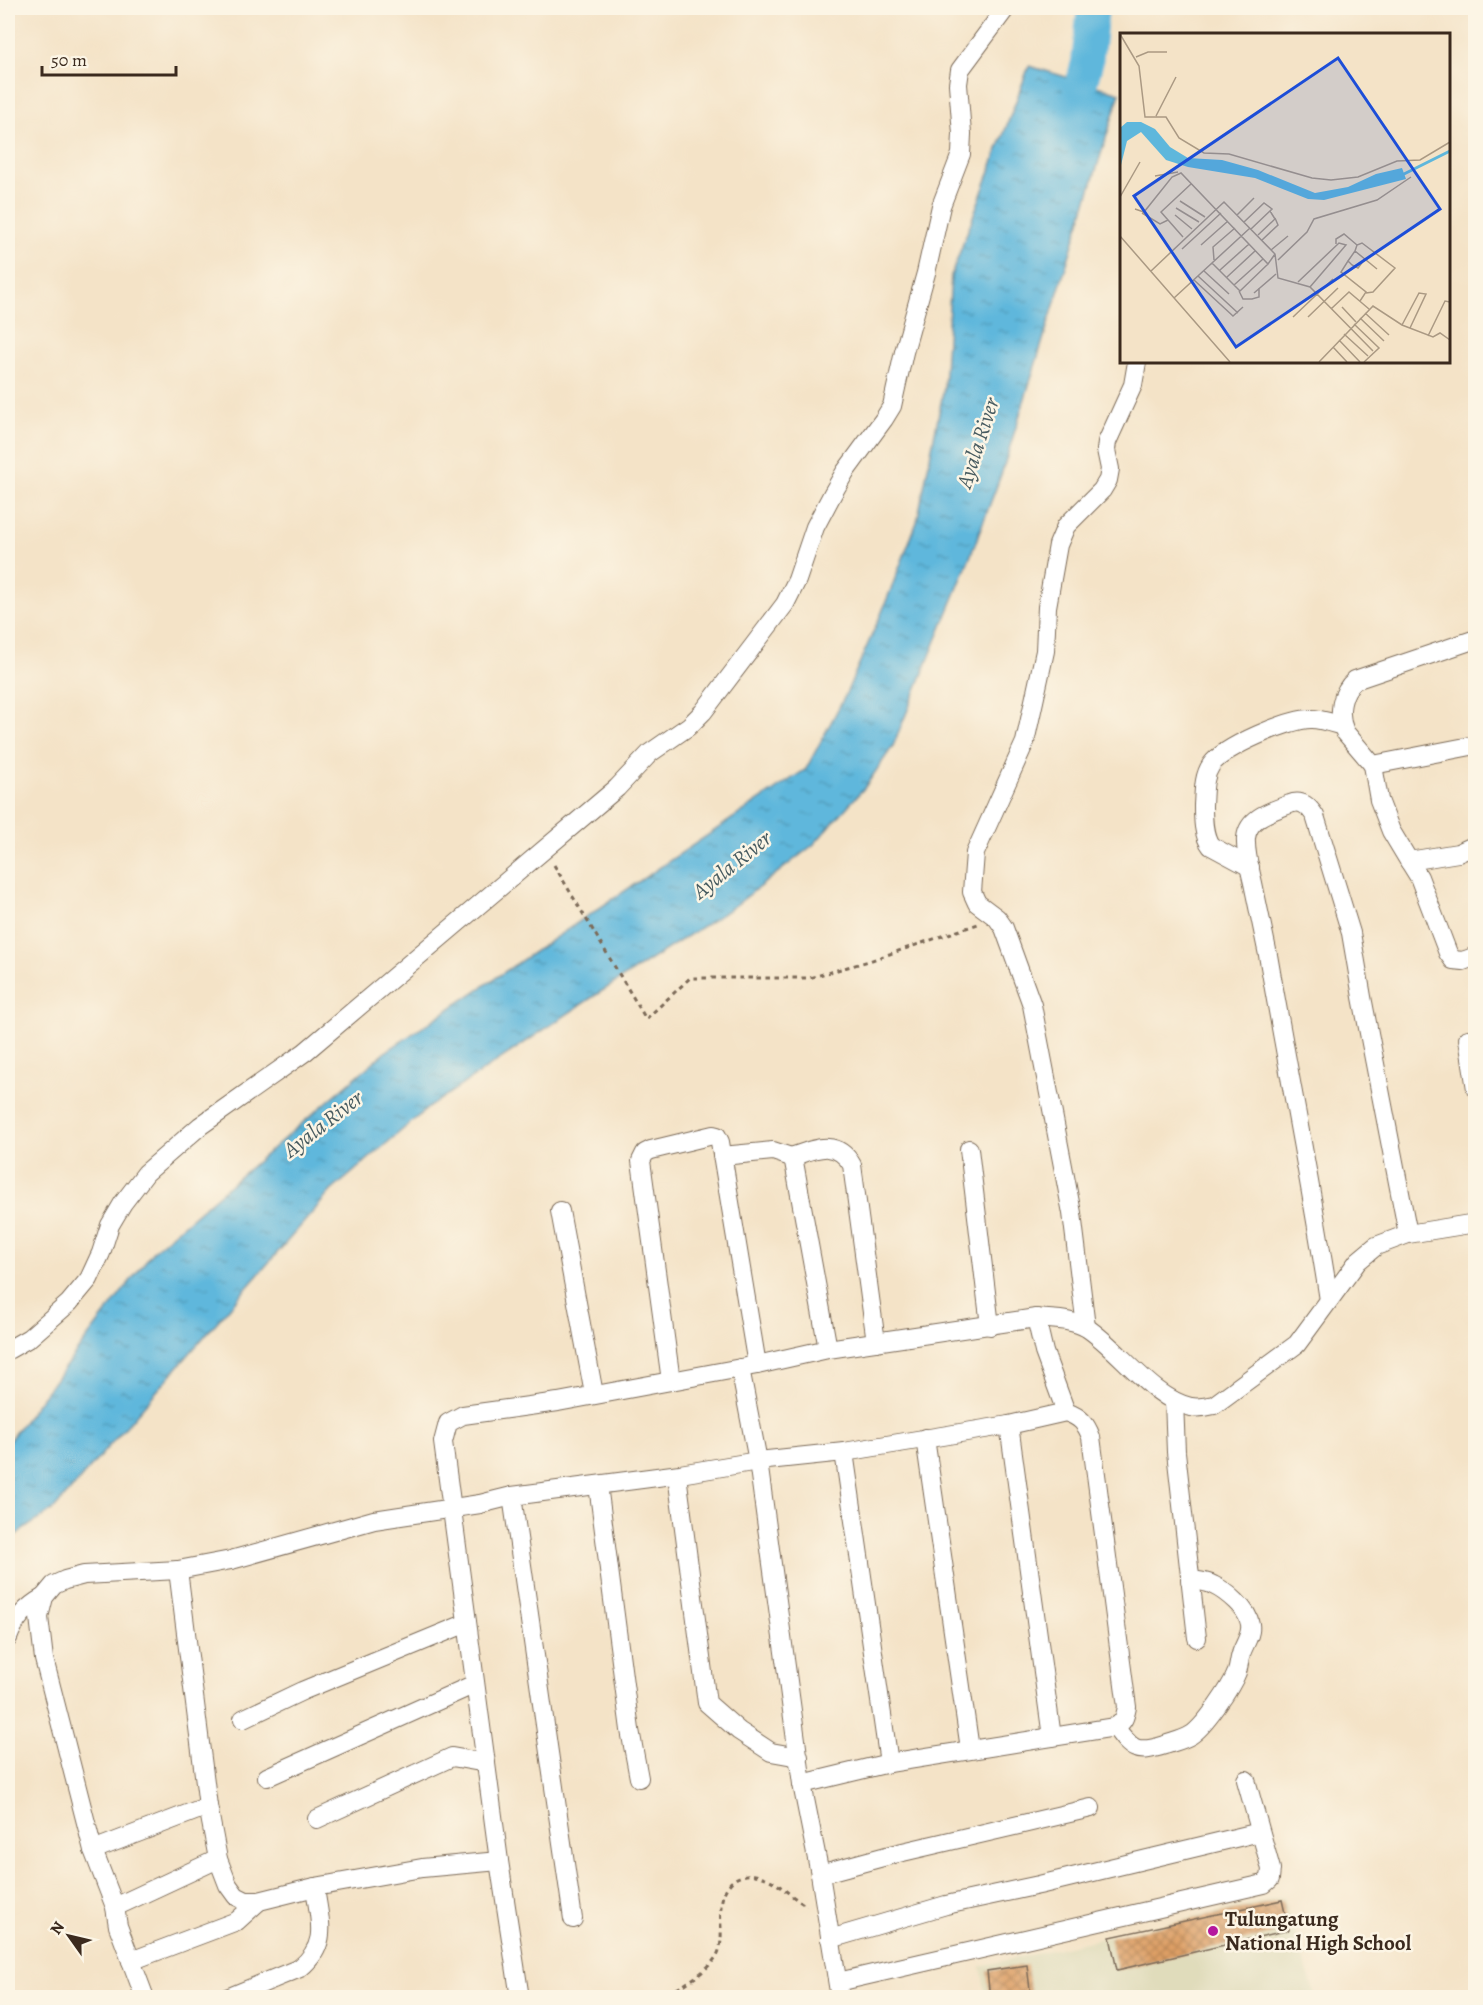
<svg xmlns="http://www.w3.org/2000/svg" width="1483" height="2005" viewBox="0 0 1483 2005" font-family="Alegreya,serif">
	<style>
		.built { fill: #e0dcbb }
		.water { fill: url(#water-ripples); stroke: #4c707d; stroke-width: 1.5 }
		.lines { fill: none; stroke-linecap: round; stroke-linejoin: round }
		.river { stroke: #5eb7dc; stroke-width: 32 }
		.building { fill: url(#building-cross-hatch) }
		.street-casing { stroke: #7c6b59; stroke-width: 20 }
		.path { stroke: #7c6b59; stroke-width: 3; stroke-dasharray: 4.5 4.5; stroke-linecap: butt }
		.street { stroke: #fff; stroke-width: 18 }
		.poi-dot { fill: #b5179e; stroke: #fcf5e5; stroke-width: 2 }
		.labels { text-anchor: middle; dominant-baseline: central; stroke-width: 5; stroke-linejoin: round; paint-order: stroke }
		.poi-label { font-size: 21px; font-weight: bold; fill: #3b2a1e; stroke: #fcf5e5; text-anchor: start }
		.water-label { font-size: 22px; font-style: italic; fill: #475b60; stroke: #fcf5e5 }
		.inset-river { fill: none; stroke: #5eb7dc; stroke-width: 3 }
		.inset-road { fill: none; stroke: #aa9983; stroke-width: 1.5 }
		.view { fill: #1d4ed8; fill-opacity: 0.15; stroke: #1d4ed8; stroke-width: 3 }
		.inset-edge { fill: none; stroke: #3b2a1e; stroke-width: 3 }
	</style>
	<defs>
		<pattern id="water-ripples" width="26" height="14" patternUnits="userSpaceOnUse" patternTransform="scale(1.5)"><rect width="26" height="14" fill="#5eb7dc"/><path d="M2 4q2-2 4 0t4 0M15 11q2-2 4 0t4 0" fill="none" stroke="#4f95b2"/></pattern>
		<pattern id="building-cross-hatch" width="8" height="8" patternUnits="userSpaceOnUse" patternTransform="scale(1.5)"><rect width="8" height="8" fill="#dd9f65"/><path d="M0 0l8 8M0 8l8-8" fill="none" stroke="#b48253"/></pattern>
	</defs>
	<rect width="100%" height="100%" fill="#fcf5e5"/>
	<filter id="ink" filterUnits="userSpaceOnUse"><feTurbulence type="fractalNoise" baseFrequency=".0167" numOctaves="2"/><feDisplacementMap in="SourceGraphic" scale="12" xChannelSelector="R" yChannelSelector="G"/><feConvolveMatrix kernelMatrix="1 2 1 2 8 2 1 2 1" color-interpolation-filters="sRGB"/></filter>
	<filter id="wash" filterUnits="userSpaceOnUse"><feTurbulence type="fractalNoise" baseFrequency=".008" numOctaves="4" result="noise"/><feDisplacementMap in="SourceGraphic" scale="24" xChannelSelector="R" yChannelSelector="G"/><feGaussianBlur stdDeviation="1.35" result="paint"/><feColorMatrix in="noise" values="0 0 0 0 0 0 0 0 0 0 0 0 0 0 0 0 0 1.4 0 .05"/><feComposite in="paint" operator="in"/></filter>
	<g filter="url(#wash)">
		<rect width="100%" height="100%" fill="#f4e3c7"/>
		<path class="built" d="M1283,1897l33,100h-330l-5,-31z"/>
		<path class="water" d="M1029,66l91,27 -118,379 -33,88 -76,186 -28,41 -52,58 -77,60 -148,95 -159,107 -98,84 -276,317 -47,32v-98l146,-192 230,-197 422,-284 39,-73 37,-84 35,-90 27,-134 7,-112z"/>
		<g class="lines">
			<path class="river" d="M1071,121l16,-58 6,-55"/>
		</g>
		<g id="blocks">
			<g class="building">
				<path d="M1282,1900l7,30 -172,40 -7,-33z"/>
				<path d="M1027,1965l4,33h-41l-3,-27z"/>
			</g>
		</g>
	</g>
	<g filter="url(#ink)">
		<use href="#blocks" fill-opacity="0" stroke="#7c6b59" stroke-width="1.5"/>
		<g class="lines">
			<g class="street-casing">
				<g id="street">
					<path d="M1476,639l-121,41c-14,12 -18,34 -10,52l28,33 103,-20"/>
					<path d="M1373,765l6,35 12,31 18,30 49,-8 18,-8"/>
					<path d="M1409,861l10,16 29,76 5,7 10,1 13,-5"/>
					<path d="M1250,867l-39,-21c-8,-10 -8,-28 -8,-41 1,-13 0,-28 8,-40 12,-18 78,-46 100,-46 10,0 21,4 31,7"/>
					<path d="M1468,1039l8,50"/>
					<path d="M969,1149l21,177"/>
					<path d="M722,1156l51,-5 18,6 3,5 34,187"/>
					<path d="M791,1157c24,-8 46,-19 61,8l24,177"/>
					<path d="M560,1211l34,183"/>
					<path d="M1329,1300c-18,-116 -41,-230 -61,-345 -5,-24 -10,-48 -15,-72 -3,-13 -8,-31 -7,-45 2,-21 26,-27 44,-34 12,-5 19,3 25,12l36,117 11,64 46,237"/>
					<path d="M1086,1327l-14,-114 -40,-208 -28,-77 -7,-10 -20,-15 -5,-11 3,-39 50,-111 20,-91 2,-44 11,-62 8,-19 36,-36 6,-10 2,-11 -4,-19 1,-8 26,-57 4,-23"/>
					<path d="M8,1350l21,-12 40,-35 20,-24 12,-26 9,-28 13,-22 23,-30 54,-47 105,-74 312,-264 33,-35 39,-27 14,-14 82,-108 12,-24 18,-53 18,-34 12,-21 39,-53 8,-13 12,-54 22,-79 15,-67 20,-52 1,-20 -4,-50 2,-14 46,-62"/>
					<path d="M740,1368l18,93 44,323 18,90 20,124"/>
					<path d="M671,1381l-30,-220 4,-8 6,-3 62,-15 4,1 3,6 37,223"/>
					<path d="M1174,1401l2,51 21,186"/>
					<path d="M1009,1425l43,312"/>
					<path d="M925,1438l45,311"/>
					<path d="M844,1452l45,311"/>
					<path d="M677,1475l30,228 32,28 32,21 28,5"/>
					<path d="M598,1485l32,245 9,48"/>
					<path d="M512,1496l61,423"/>
					<path d="M178,1570l30,236 10,53 10,26 8,11 10,5h13l56,-14 107,-19 77,-7"/>
					<path d="M8,1638c7,-19 18,-31 36,-41"/>
					<path d="M243,1719l59,-28 165,-68"/>
					<path d="M1115,1727c17,23 21,27 50,18 8,-3 18,-5 26,-10 13,-8 40,-47 46,-63 2,-6 2,-12 4,-18 3,-10 11,-19 9,-30 -2,-15 -24,-33 -37,-39 -7,-4 -15,-4 -23,-5"/>
					<path d="M267,1777l208,-93"/>
					<path d="M802,1784l87,-21 226,-36c9,-5 10,-10 12,-20l-36,-270c-5,-14 -11,-20 -25,-25"/>
					<path d="M317,1819l135,-62 34,6"/>
					<path d="M93,1850l115,-44"/>
					<path d="M820,1874l74,-20 197,-46"/>
					<path d="M115,1907l103,-48"/>
					<path d="M830,1939l116,-34 93,-20 221,-53"/>
					<path d="M131,1961l106,-40 22,-20"/>
					<path d="M838,1982l426,-98 6,-5 1,-10 -25,-89"/>
					<path d="M145,1998l-27,-72 -3,-19 -22,-57 -49,-191 -5,-42 5,-20 10,-12 11,-5 19,-5 94,-5 53,-10 143,-40 106,-16 32,-8 168,-22 78,-13 86,-9 165,-27 57,-13 -22,-60 -8,-34"/>
					<path d="M227,1998l73,-30c30,-25 19,-47 15,-81"/>
					<path d="M520,1998l-21,-137 -56,-419 5,-19 15,-8 95,-13 199,-37 71,-16 208,-31c17,2 36,1 51,10 31,20 67,72 104,79 7,1 15,0 23,-2l83,-61 61,-83 18,-15 32,-12 68,-11"/>
				</g>
			</g>
			<g class="path">
				<path d="M554,865l92,154 44,-41h119l60,-17 109,-37"/>
				<path d="M661,1998c19,-11 43,-23 55,-41 9,-14 3,-35 5,-50 2,-28 24,-40 49,-27 13,7 24,19 37,26"/>
			</g>
			<use href="#street" class="street"/>
		</g>
	</g>
	<circle class="poi-dot" cx="1213" cy="1931" r="6"/>
	<g class="labels">
		<g class="poi-label">
			<text x="1225" y="1919">Tulungatung<tspan x="1225" dy="24">National High School</tspan></text>
		</g>
		<g class="water-label">
			<text transform="translate(978 443) rotate(-72)">Ayala River</text>
			<text transform="translate(732 865) rotate(-39)">Ayala River</text>
			<text transform="translate(323 1124) rotate(-38)">Ayala River</text>
		</g>
	</g>
	<g transform="translate(1120 33)">
		<rect width="330" height="330" fill="#f4e3c7"/>
		<path d="M7,89h14l14,7 15,18 18,11 34,2 36,10 57,23 33,-6 28,-13 26,-6 4,11 -82,21 -16,-1 -53,-21 -67,-11 -22,-7 -25,-28 -14,9 -7,28v-41z" fill="#5eb7dc"/>
		<path class="inset-river" d="M280,143l50,-25"/>
		<path class="inset-road" d="M0,1l19,32 6,51h21l13,21 25,15 25,1 83,24 19,2 27,-3 39,-16 23,-1 30,-18M16,24l12,-5h19M36,83l20,-39M35,143l23,-4M0,164l20,-35M60,168l25,16M56,175l23,14M15,176l9,3 28,-35 9,-4 87,91 7,-10M22,180l18,11 8,-4M55,182l17,14M117,182l17,-17M124,189l20,-19 8,6 -21,20M138,202l17,-16 -5,-8M0,203l110,126M63,204l-22,-25 30,-28M142,207l16,-15 -3,-7M216,211v-5l8,-5 13,11M81,212l27,-24M62,216l39,-36M151,217l17,-14M235,218l-7,10 4,4 6,3 6,-8M94,227l-1,-13 22,-19M158,227l29,-28 7,-13 63,-19 34,-23M228,228l-7,11 25,20 -6,9M92,230l28,28 28,-27M100,237l29,-26M31,238l73,-69 51,52 3,24 32,9 63,64M84,238l25,23M78,243l40,37M107,244l28,-26M74,247l39,36 10,-9M178,249l41,-39 7,2 -36,42M114,252l29,-26M119,258l4,8h9l7,-2v-9M134,260l22,-19M246,260l7,-1 22,-24 -33,-25 -5,2 -2,6 22,18M54,265l76,-70M222,274l14,15M211,276l18,-17 20,17M245,280l24,22M173,284l40,-38M188,284l30,-29M240,285l24,23M234,291l25,24 -15,14M282,292l17,-32 7,1 -16,34M224,301l24,22M308,303l17,-35 5,1M219,307l21,22M213,314l14,15M199,329l54,-56 29,19 31,12 7,-4 10,7"/>
		<path class="view" d="M218,25l102,151 -204,138 -102,-151z"/>
		<rect width="330" height="330" class="inset-edge"/>
	</g>
	<rect width="1483" height="2005" fill="none" stroke="#fcf5e5" stroke-width="30"/>
	<g transform="translate(69 1936) rotate(304)" stroke="#fcf5e5" stroke-width="4.5" paint-order="stroke">
	<path d="M0-4.5L10 22L0 15L-10 22Z" fill="#3b2a1e"/>
	<text y="-9" font-size="16" font-weight="bold" text-anchor="middle" fill="#3b2a1e">N</text>
	</g>
	<path d="M42 66v9h134v-9" fill="none" stroke="#3b2a1e" stroke-width="3"/>
	<text x="51" y="66" font-size="18" fill="#3b2a1e" stroke="#fcf5e5" stroke-width="4.5" paint-order="stroke">50 m</text>
</svg>
